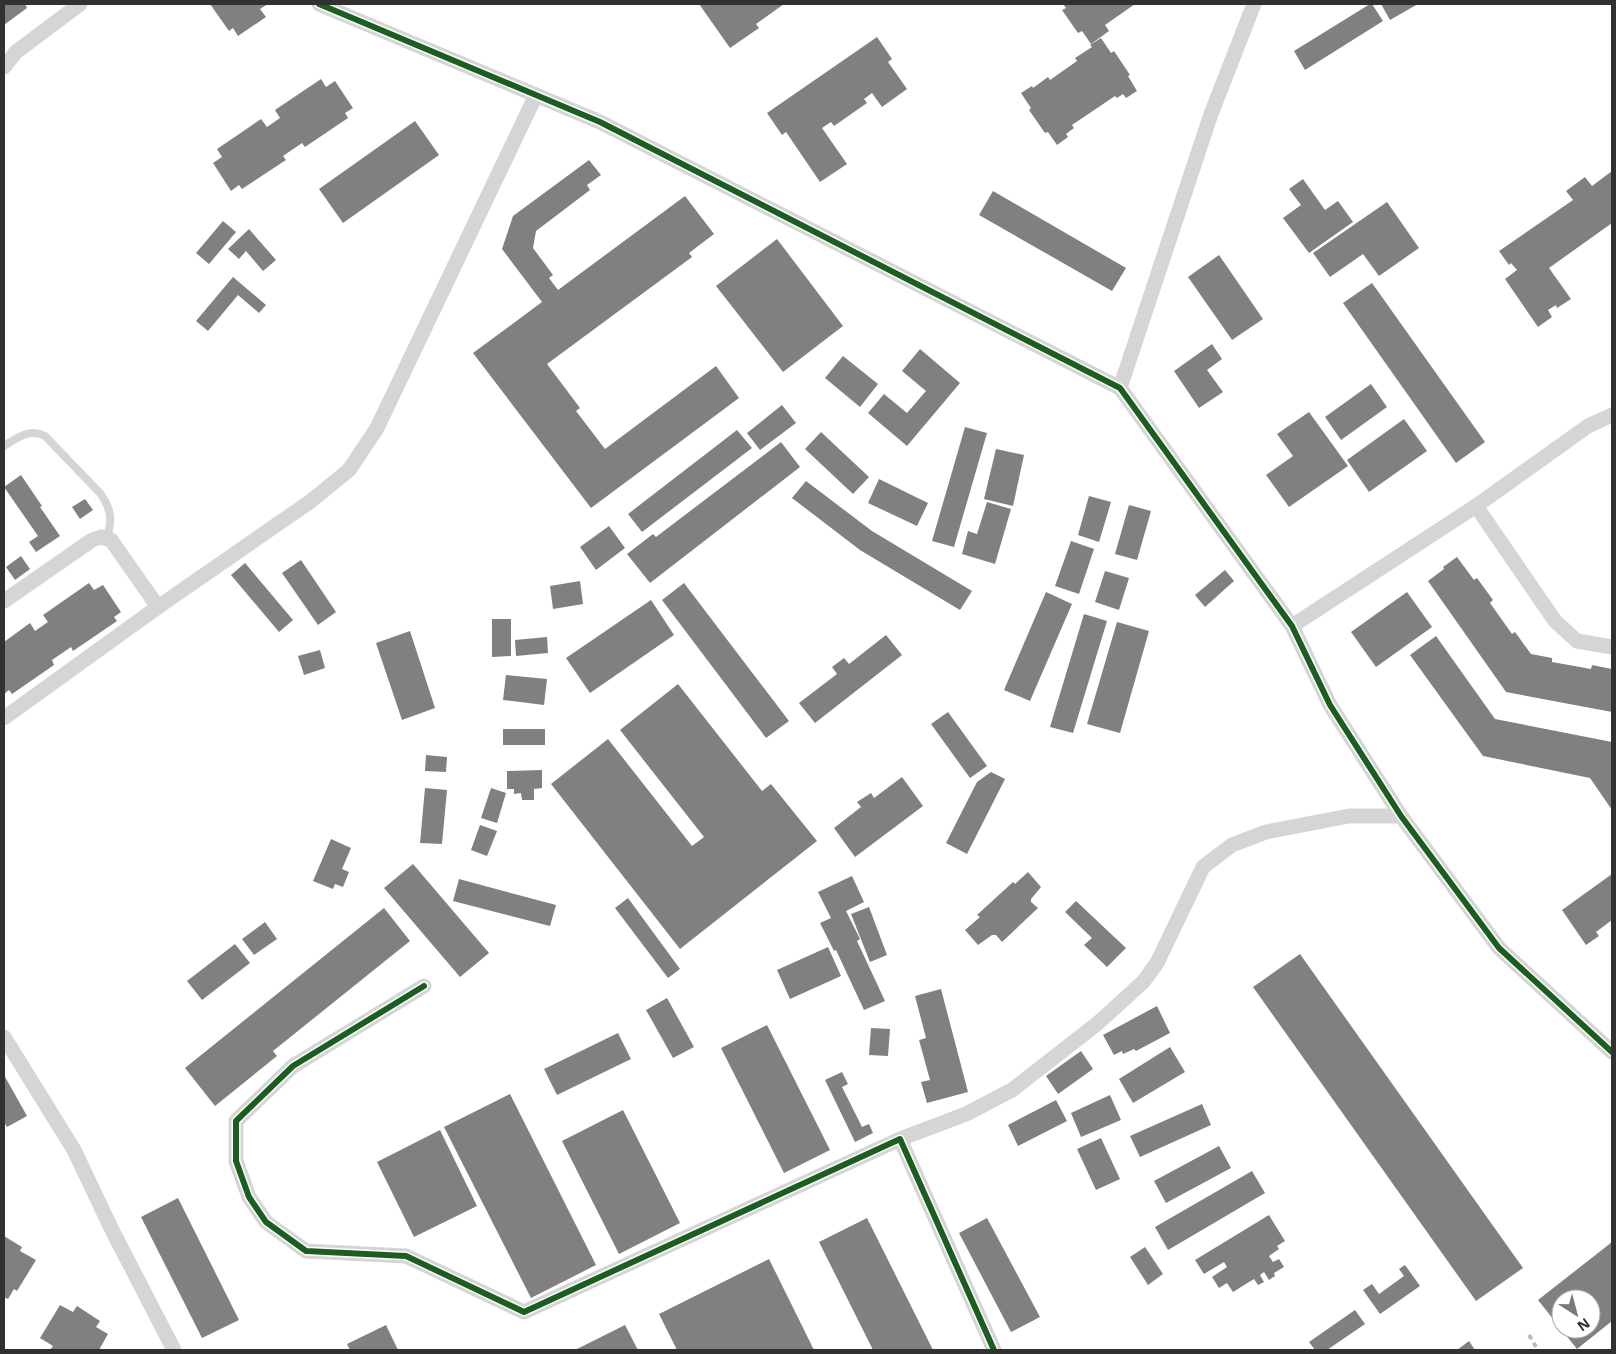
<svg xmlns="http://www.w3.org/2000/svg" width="1616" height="1354" viewBox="0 0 1616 1354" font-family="'Noto Sans',sans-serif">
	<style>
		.building { fill: #808080 }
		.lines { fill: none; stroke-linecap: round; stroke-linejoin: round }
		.lane { stroke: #d5d5d5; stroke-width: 8 }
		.street { stroke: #d5d5d5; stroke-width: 15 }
		.rail { stroke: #bdbdbd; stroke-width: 4; stroke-dasharray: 5 4; stroke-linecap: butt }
		.cycleway-casing { stroke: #fff; stroke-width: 9 }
		.cycleway { stroke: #1b5e20; stroke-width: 6 }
	</style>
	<rect width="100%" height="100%" fill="#fff"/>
	<g class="building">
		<path d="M4,4h21l2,4 -23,17z"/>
		<path d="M210,4h58l-8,5 6,8 -28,19 -5,-8 -4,3z"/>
		<path d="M699,4h85l-28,20 3,4 -29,20z"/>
		<path d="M1063,4h72l-30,21 4,6 -18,13 -9,-13 -4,2 -16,-23 4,-2z"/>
		<path d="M1370,4h2l11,17 -78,49 -11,-19z"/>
		<path d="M1381,4h37l-28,16z"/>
		<path d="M877,37l15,22 -4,3 19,27 -25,18 -10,-14 -8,6 3,4 -33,23 -3,-4 -9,6 25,36 -27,18 -34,-50 -4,3 -15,-22z"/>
		<path d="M1101,38l10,15 3,-2 16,24 -2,1 9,15 -11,7 -3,-4 -6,4 -2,-2 -43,29 2,3 -8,6 2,3 -11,8 -9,-13 -3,1 -16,-23 2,-2 -10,-15 11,-7 1,2 15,-11 2,3 27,-19 -2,-3 17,-11 -2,-2z"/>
		<path d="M321,79l5,8 9,-6 18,27 -8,5 3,5 -43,29 -3,-4 -19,13 3,4 -44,29 -3,-4 -8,6 -18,-28 9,-6 -5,-8 44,-30 6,8 13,-9 -5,-8z"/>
		<path d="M415,121l24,34 -96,68 -24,-34z"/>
		<path d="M589,160l12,15 -14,10 3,5 -54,41 -3,17 20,27 -4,3 9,12 127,-94 29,38 -25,19 3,4 -145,107 33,44 -4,3 29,38 111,-83 23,32 -148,110 -118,-155 69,-51 -40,-53 11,-33z"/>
		<path d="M1612,171v52l-63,45 22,31 -14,9 -1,-3 -8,5 4,7 -14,10 -33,-48 12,-9 -6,-7 -2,2 -10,-14 74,-51 -7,-9 19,-14 7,9z"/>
		<path d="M1303,179l22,31 13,-9 15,21 -44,31 -26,-35 18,-13 -12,-16z"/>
		<path d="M993,191l133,77 -14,23 -133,-76z"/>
		<path d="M1387,202l32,46 -40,28 -16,-22 -33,23 -17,-24z"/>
		<path d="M223,221l13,11 -27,32 -13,-11z"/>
		<path d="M249,229l27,31 -13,11 -17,-20 -7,8 -11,-10z"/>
		<path d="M777,239l66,87 -60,46 -67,-86z"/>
		<path d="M1219,255l44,64 -31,21 -44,-63z"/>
		<path d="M233,277l33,28 -7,8 -21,-18 -30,36 -12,-10z"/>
		<path d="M1372,283l113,159 -29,21 -113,-160z"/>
		<path d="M1212,344l10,15 -15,11 16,22 -24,16 -25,-37z"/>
		<path d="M920,349l40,34 -53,63 -39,-33 16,-19 23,19 19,-22 -24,-20z"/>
		<path d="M843,356l35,28 -18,23 -35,-29z"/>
		<path d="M1371,384l16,23 -46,33 -16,-23z"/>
		<path d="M782,405l14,18 -36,27 -13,-17z"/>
		<path d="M1309,412l39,54 -59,41 -23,-32 27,-19 -16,-22z"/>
		<path d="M1404,419l23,32 -58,41 -22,-32z"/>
		<path d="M965,427l22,6 -33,114 -22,-6z"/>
		<path d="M737,430l15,18 -110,84 -14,-18z"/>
		<path d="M821,432l48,45 -16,17 -48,-45z"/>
		<path d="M781,442l19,25 -150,116 -23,-29 26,-20 3,3z"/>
		<path d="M996,449l28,6 -11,51 -29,-7z"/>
		<path d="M21,475l21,31 -2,1 20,29 -24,16 -7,-10 9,-6 -34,-49z"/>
		<path d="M879,479l49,24 -11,23 -49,-23z"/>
		<path d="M806,481l66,50 100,60 -12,19 -100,-60 -68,-52z"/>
		<path d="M1089,496l22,6 -12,40 -21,-7z"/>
		<path d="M85,499l8,11 -13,9 -8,-12z"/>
		<path d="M987,502l24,7 -16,55 -33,-10 6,-23 9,3z"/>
		<path d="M1129,505l22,6 -14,49 -22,-6z"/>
		<path d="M609,526l16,22 -29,22 -16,-23z"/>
		<path d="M1071,541l23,8 -15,45 -24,-8z"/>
		<path d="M21,556l9,13 -15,11 -9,-13z"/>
		<path d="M1457,557l17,23 3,-2 16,22 -3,3 22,31 3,-2 16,22 21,4v4l39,7 1,-4 20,4v43l-106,-20 -78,-111 16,-12 -1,-2z"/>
		<path d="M301,560l35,52 -18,13 -36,-52z"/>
		<path d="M245,563l48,57 -14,12 -48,-57z"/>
		<path d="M1225,570l9,11 -29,26 -10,-12z"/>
		<path d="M1105,571l24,7 -10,32 -24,-8z"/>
		<path d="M580,581l3,23 -30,5 -3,-23z"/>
		<path d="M89,583l5,7 9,-5 18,27 -7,5 3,4 -44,30 -2,-4 -19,13 2,5 -42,29 -3,-4 -5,4v-52l26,-19 5,8 13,-9 -5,-7z"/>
		<path d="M684,583l105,138 -23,17 -104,-138z"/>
		<path d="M1046,592l26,12 -42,97 -26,-11z"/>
		<path d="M1407,592l25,35 -56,40 -25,-35z"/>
		<path d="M651,600l23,35 -84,58 -24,-35z"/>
		<path d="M1084,614l23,7 -34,112 -23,-6z"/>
		<path d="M492,619h19v37l-19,1z"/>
		<path d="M1117,622l32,9 -29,102 -33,-9z"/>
		<path d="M410,631l25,77 -33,12 -26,-77z"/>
		<path d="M886,635l16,20 -87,68 -16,-20 38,-29 -5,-7 12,-9 5,6z"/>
		<path d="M1436,636l59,83 117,23v68l-22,-32 -107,-22 -73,-101z"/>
		<path d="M547,637l1,16 -32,3 -1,-16z"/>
		<path d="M320,650l5,18 -21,7 -6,-19z"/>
		<path d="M506,675l41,4 -3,26 -41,-5z"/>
		<path d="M678,684l84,107 9,-7 46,57 -137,108 -129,-165 57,-45 84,107 12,-9 -84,-107z"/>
		<path d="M948,712l39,54 -17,12 -39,-54z"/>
		<rect x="503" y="729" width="42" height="16"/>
		<path d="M426,755l21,2 -1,15 -21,-1z"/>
		<path d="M542,770v18l-8,1v11h-12l-1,-7 -7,1v-5h-7v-18z"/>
		<path d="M991,772l14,7 -38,75 -21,-11 31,-61z"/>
		<path d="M902,777l21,29 -68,51 -21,-29 27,-21 -4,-5 14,-9 3,5z"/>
		<path d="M425,788l22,2 -5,54 -22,-1z"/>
		<path d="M491,788l15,5 -9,30 -16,-5z"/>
		<path d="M480,825l17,6 -10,25 -16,-6z"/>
		<path d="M331,839l20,9 -9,21 7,3 -6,15 -8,-3 -2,5 -20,-8z"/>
		<path d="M413,864l76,89 -29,24 -76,-89z"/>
		<path d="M1028,872l13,15 -10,12v3l7,6 -36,34 -6,-7h-4l-14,10 -13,-15 15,-13 -3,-2 36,-33 2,2z"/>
		<path d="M1612,874v46l-16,12 3,4 -13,9 -24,-35z"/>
		<path d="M852,876l12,26 -18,9 14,28 -3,2 28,60 -21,9 -28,-60 -2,1 -14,-28 11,-5 -13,-26z"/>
		<path d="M459,879l97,26 -6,21 -97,-25z"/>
		<path d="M628,898l52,71 -12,9 -53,-70z"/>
		<path d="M1076,901l50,47 -19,19 -23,-22 8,-7 -27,-26z"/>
		<path d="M869,907l18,48 -17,7 -19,-48z"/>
		<path d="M384,908l26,33 -137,110 4,5 -62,50 -30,-38z"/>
		<path d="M265,922l12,17 -23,16 -12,-16z"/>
		<path d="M235,944l15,19 -48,37 -15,-19z"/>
		<path d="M828,947l13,29 -51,23 -13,-29z"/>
		<path d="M1300,954l223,314 -47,33 -223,-314z"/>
		<path d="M941,989l27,103 -41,11 -6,-21 9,-2 -11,-40 7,-2 -11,-42z"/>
		<path d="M667,998l27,49 -21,11 -27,-48z"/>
		<path d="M1157,1006l13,27 -34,18 -2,-2 -11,5 -1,-3 -8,4 -11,-20z"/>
		<path d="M767,1025l63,125 -46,23 -63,-125z"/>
		<path d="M871,1028l19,1 -2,27 -19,-1z"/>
		<path d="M618,1033l13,26 -74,36 -13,-26z"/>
		<path d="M1170,1047l15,25 -52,31 -14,-24z"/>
		<path d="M1081,1051l12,18 -35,25 -12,-18z"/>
		<path d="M842,1072l6,12 -6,3 20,40 7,-3 4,9 -18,9 -30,-62z"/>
		<path d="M4,1075l23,41 -20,11 -3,-5z"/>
		<path d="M510,1094l86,171 -65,33 -87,-171z"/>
		<path d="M1110,1095l11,25 -40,17 -10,-24z"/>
		<path d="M1056,1100l11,21 -49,25 -10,-21z"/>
		<path d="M1202,1104l9,21 -71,32 -10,-21z"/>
		<path d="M623,1110l57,113 -61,31 -57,-113z"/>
		<path d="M440,1130l37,76 -63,31 -37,-75z"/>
		<path d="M1101,1138l19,41 -24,11 -19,-41z"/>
		<path d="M1219,1146l12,22 -65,35 -12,-22z"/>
		<path d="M1252,1171l13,22 -97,57 -13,-23z"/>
		<path d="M178,1198l61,122 -37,18 -61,-121z"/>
		<path d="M1269,1215l16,26 -8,5 2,3 -10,7 4,6 6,-3 5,8 -10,6 1,3 -6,4 -5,-8 -4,3 4,7 -6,3 -4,-6 -21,13 -6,-9 -8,5 -7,-11 15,-10 -3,-5 -20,12 -9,-14z"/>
		<path d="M867,1218l66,132h-60l-54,-108z"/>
		<path d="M987,1218l53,99 -29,15 -52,-99z"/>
		<path d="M4,1236l18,11 -2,4 16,9 -19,31 -3,-2 -6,10 -4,-2z"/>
		<path d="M1612,1242v79l-35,28 -16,-20h30v-30h-30v30l-23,-29z"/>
		<path d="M1145,1247l18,27 -15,11 -18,-28z"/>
		<path d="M769,1259l45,91h-137l-18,-36z"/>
		<path d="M1405,1265l15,21 -40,28 -17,-24 9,-6 7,10 25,-18 -5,-7z"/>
		<path d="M60,1305l13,7 4,-6 23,15 -4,6 12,7 -9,16h-49l3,-4 -13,-8z"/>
		<path d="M1355,1310l10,14 -38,26h-12l-6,-8z"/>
		<path d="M386,1325l12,25h-48l-3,-6z"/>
		<path d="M625,1325l13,25h-63z"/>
		<path d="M1469,1341l6,9h-18z"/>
	</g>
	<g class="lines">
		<path class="lane" d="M4,446c13,-8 25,-18 41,-10l55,57c12,17 12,26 7,46"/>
		<g class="street">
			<path d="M319,4l281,118 520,266 172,238 38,79 71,111 98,132 113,104"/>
			<path d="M4,67l12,-15 64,-48"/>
			<path d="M1120,388l91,-274 43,-110"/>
			<path d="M1476,506l112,-80 24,-11"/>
			<path d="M4,601l88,-61 9,-3 10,3 47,67"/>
			<path d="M1292,626l184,-120 79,115 22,20 35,6"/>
			<path d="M4,718l154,-111 153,-106 38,-31 28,-42 159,-333"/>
			<path d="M424,986l-131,80 -57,55v40l13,36 17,25 40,29 100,5 118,56 376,-173 94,211"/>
			<path d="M4,1037l70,113 38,80 62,120"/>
			<path d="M900,1139l66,-25 46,-24 86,-67 45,-41 14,-19 46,-96 29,-22 34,-13 83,-16h52"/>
		</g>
		<path class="rail" d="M1529,1335l9,15"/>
		<g class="cycleway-casing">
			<g id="cycleway">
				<path d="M319,4l281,118 520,266 172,238 38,79 71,111 98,132 113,104"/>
				<path d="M424,986l-131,80 -57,55v40l13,36 17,25 40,29 100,5 118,56 376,-173 94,211"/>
			</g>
		</g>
		<use href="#cycleway" class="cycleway"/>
	</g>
	<rect width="1616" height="1354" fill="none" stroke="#313131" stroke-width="10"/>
	<g transform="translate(1576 1314) rotate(144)"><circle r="24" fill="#ffffff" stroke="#adadad"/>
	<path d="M0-4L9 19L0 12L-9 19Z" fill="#797979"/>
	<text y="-8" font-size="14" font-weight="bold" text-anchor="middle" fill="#313131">N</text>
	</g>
</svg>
